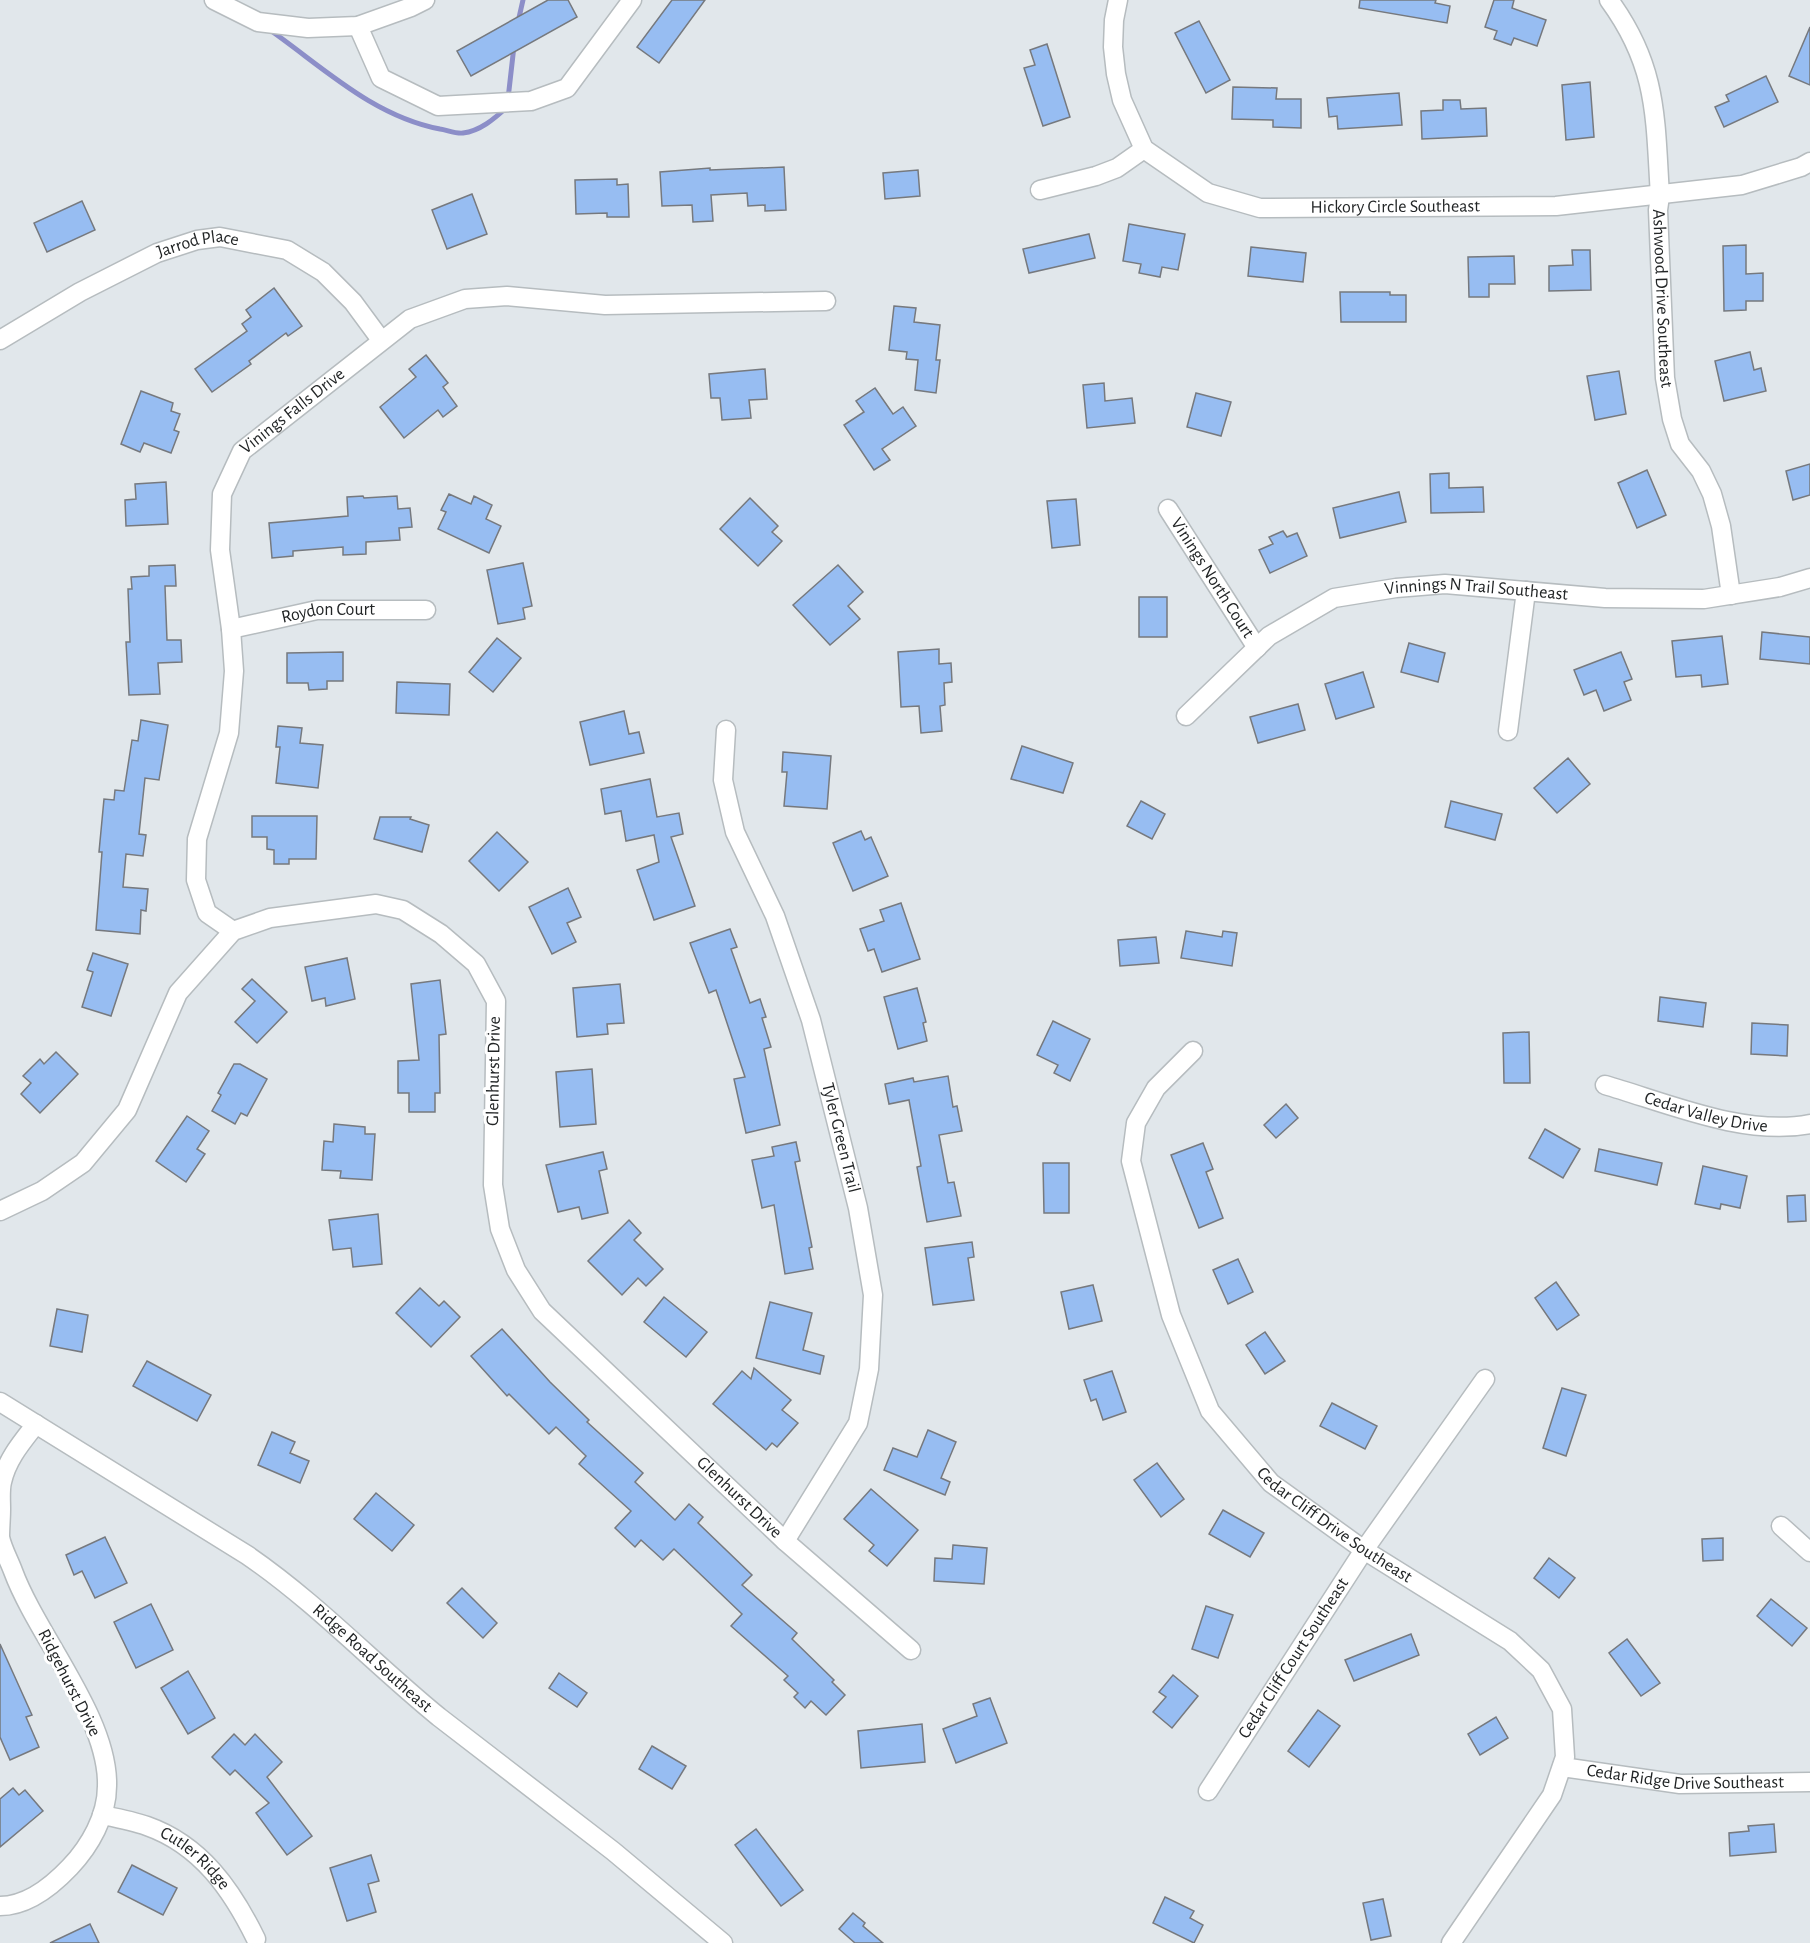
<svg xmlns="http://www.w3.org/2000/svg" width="1810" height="1943" viewBox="0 0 1810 1943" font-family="'Alegreya Sans',sans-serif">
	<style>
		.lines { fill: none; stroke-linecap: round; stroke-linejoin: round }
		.stream { stroke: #8c8ec8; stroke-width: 5 }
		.building { fill: #97bdf2; stroke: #76797e; stroke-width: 1.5 }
		.minor-casing { stroke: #b6bcbf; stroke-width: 21 }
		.minor { stroke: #fff; stroke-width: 18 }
		.labels { text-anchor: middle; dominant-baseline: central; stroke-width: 6; stroke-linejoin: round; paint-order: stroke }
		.street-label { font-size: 18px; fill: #222526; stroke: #fff }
	</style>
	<rect width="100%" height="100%" fill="#e1e7eb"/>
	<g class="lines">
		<g class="stream">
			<path d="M518,22l5,-22"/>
			<path d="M270,30c54,38 103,86 170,99 7,1 16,5 23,4 17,-2 31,-14 43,-25"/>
			<path d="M508,99l6,-53"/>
		</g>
	</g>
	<g class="building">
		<path d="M548,0h20l9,17 -106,59 -14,-25z"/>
		<path d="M672,0h33l-46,63 -22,-16z"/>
		<path d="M1360,0h76l-1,3 15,3 -3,17 -88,-15z"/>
		<path d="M1494,0h20l-2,8 34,12 -9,26 -23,-8 -3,7 -17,-6 3,-8 -12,-4z"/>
		<path d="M1199,21l31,59 -24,13 -31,-60z"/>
		<path d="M1810,27v58l-21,-9z"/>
		<path d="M1047,44l23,73 -27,9 -19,-58 11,-3 -5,-15z"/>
		<path d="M1766,76l12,26 -54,25 -9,-20 14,-6 -3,-6z"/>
		<path d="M1590,82l4,55 -28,3 -4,-55z"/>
		<path d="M1233,87l44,1 -1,11h25v29l-28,-1v-7l-41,-1z"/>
		<path d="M1399,93l3,32 -64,4 -1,-13 -8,1 -2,-19z"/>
		<path d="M1443,100h17l1,9 25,-1 1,28 -65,3 -1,-28 22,-1z"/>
		<path d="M784,167l2,43 -21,1v-6l-17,1 -1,-13 -36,2 2,26 -20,1 -1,-17 -30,1 -2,-34 50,-4v2z"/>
		<path d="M918,170l2,26 -35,3 -2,-26z"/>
		<path d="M617,179v6l11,-1 1,33h-22v-4l-31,1 -1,-34z"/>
		<path d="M472,194l15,40 -40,15 -15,-39z"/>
		<path d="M82,201l13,29 -48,22 -13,-29z"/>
		<path d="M1129,224l56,10 -7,36 -16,-3 -2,10 -21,-4 2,-9 -18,-3z"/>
		<path d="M1089,234l6,24 -66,15 -6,-24z"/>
		<path d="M1746,245v29l17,-1v28h-17v9l-22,1 -1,-65z"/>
		<path d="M1251,247l55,6 -3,29 -55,-6z"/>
		<path d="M1572,250h18l1,40 -42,1v-25l24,-1z"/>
		<path d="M1514,256l1,28h-26v13h-20l-1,-40z"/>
		<path d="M274,288l28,38 -14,10 -2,-3 -37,28 2,3 -39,28 -17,-23 52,-38 -5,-7 9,-7 -5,-7z"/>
		<path d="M1340,292h50v3h16v27h-65z"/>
		<path d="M894,306l22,2 -2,14 26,3 -4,35h4l-4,33 -21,-3 3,-30 -12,-1 1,-7 -18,-2z"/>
		<path d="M1750,352l4,18 7,-2 5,23 -42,10 -9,-40z"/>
		<path d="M426,355l22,28 -5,4 14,19 -14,11 -5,-7 -34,28 -24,-31 36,-30 -7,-8z"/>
		<path d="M765,369l2,30 -18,1 2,18 -29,2 -2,-22h-9l-2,-24z"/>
		<path d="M1619,371l7,43 -31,6 -8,-44z"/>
		<path d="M1104,383l1,18 27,-3 3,25 -48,5 -4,-43z"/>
		<path d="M875,388l18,26 10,-7 13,19 -34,23 8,11 -16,10 -30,-45 20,-13 -8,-11z"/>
		<path d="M141,391l32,12 -2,8 9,3 -6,16 5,2 -8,21 -27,-10 -4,9 -19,-8z"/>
		<path d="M1196,393l35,9 -10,34 -34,-9z"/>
		<path d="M1810,464v31l-17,5 -7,-29z"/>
		<path d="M1647,470l19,45 -29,13 -19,-45z"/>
		<path d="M1449,473v15l34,-1 1,25 -53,1 -1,-39z"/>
		<path d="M166,482l2,42 -42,2 -1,-26 11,-1 -1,-15z"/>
		<path d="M1399,492l7,30 -66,16 -7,-30z"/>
		<path d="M449,494l22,10 3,-8 18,9 -6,14 15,7 -12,27 -51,-24 8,-17 -5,-2z"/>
		<path d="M363,496l1,2 33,-2 1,13 12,-1 2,19 -13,1 1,12 -34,2v12l-23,1v-8l-50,4v5l-21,2 -3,-35 79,-7 -1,-19z"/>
		<path d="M750,498l28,28 -6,6 10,9 -24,25 -38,-37z"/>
		<path d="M1076,499l4,46 -28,3 -5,-47z"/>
		<path d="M1283,531l4,6 10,-4 10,23 -37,17 -11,-23 14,-6 -4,-7z"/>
		<path d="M523,563l9,43 -9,2 2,11 -27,5 -11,-54z"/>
		<path d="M175,565l1,21h-11l2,54h14l1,22 -24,1 2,31 -31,1 -3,-53h4l-2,-53h4l-1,-12 18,-1v-10z"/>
		<path d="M838,565l25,27 -15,14 12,13 -30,26 -37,-40z"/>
		<rect x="1139" y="597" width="28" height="40"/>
		<path d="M1762,632l48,5v27l-50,-5z"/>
		<path d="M1722,636l6,48 -26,3 -1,-12 -25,2 -4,-36z"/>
		<path d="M497,638l24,20 -28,34 -24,-20z"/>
		<path d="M1409,643l36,10 -7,29 -37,-10z"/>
		<path d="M939,649v15l12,-1 1,19 -8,1 1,22 -5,1 2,25 -21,2 -2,-27 -18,1 -3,-55z"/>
		<path d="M343,652v29h-16v8l-18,1 -1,-7h-21v-30z"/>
		<path d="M1621,652l11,27 -8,3 7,18 -27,11 -8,-21 -12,5 -10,-25z"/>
		<path d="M1363,672l11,35 -38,12 -11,-35z"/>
		<path d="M397,682l53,2 -1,31 -53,-2z"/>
		<path d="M1298,704l7,26 -47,13 -8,-26z"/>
		<path d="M624,711l5,23 10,-2 5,21 -54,12 -10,-43z"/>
		<path d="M141,720l27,5 -9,55 -14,-2 -6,56 7,1 -3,21 -17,-2 -3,33 25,2 -2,22 -5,-1 -1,24 -44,-4 6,-78h-3l5,-53 10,1 1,-10 9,1 8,-51 6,1z"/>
		<path d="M278,726l24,2 -2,15 23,2 -5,43 -42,-5 4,-36h-4z"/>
		<path d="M1022,746l51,17 -10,30 -52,-14z"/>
		<path d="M783,752l48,4 -4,53 -43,-3 3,-34h-5z"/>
		<path d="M1568,758l22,26 -33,29 -23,-25z"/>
		<path d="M650,779l7,38 22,-4 4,21 -12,3 24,69 -41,14 -17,-50 22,-8 -5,-27 -28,6 -5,-30 -16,3 -4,-25z"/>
		<path d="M1141,801l24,13 -13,25 -25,-13z"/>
		<path d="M1451,801l51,13 -7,26 -50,-13z"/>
		<path d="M252,816h65l-1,43h-27v5h-15v-14l-7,-1v-12h-15z"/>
		<path d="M380,817h31l-1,2 19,6 -7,27 -48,-13z"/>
		<path d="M861,831l4,9 6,-3 17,39 -35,15 -20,-48z"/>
		<path d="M497,832l31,30 -29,29 -30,-30z"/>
		<path d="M568,888l13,29 -14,6 9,19 -24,12 -23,-47z"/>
		<path d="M901,903l19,56 -38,13 -8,-23 -6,2 -8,-22 24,-8 -4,-11z"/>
		<path d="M730,929l7,18 -6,2 19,54 10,-4 6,18 -4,1 9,29 -7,2 16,76 -34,8 -12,-54 11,-2 -29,-87 -7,3 -19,-50z"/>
		<path d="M1186,931l36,6 1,-6 14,2 -5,33 -51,-8z"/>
		<path d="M1156,937l3,26 -39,3 -2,-26z"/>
		<path d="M93,953l35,11 -17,52 -29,-9 11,-35 -6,-2z"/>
		<path d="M347,958l8,41 -29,7 -1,-8 -13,3 -7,-34z"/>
		<path d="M252,979l35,33 -30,31 -22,-21 20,-21 -13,-12z"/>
		<path d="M440,980l6,54 -7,1 1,58h-5v19h-26v-19h-11v-32l21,-1 -8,-76z"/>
		<path d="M620,984l4,39 -17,1 1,10 -31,3 -4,-49z"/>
		<path d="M917,988l9,34 -3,1 4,18 -29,8 -14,-52z"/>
		<path d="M1660,997l46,6 -3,24 -45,-6z"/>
		<path d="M1053,1021l37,18 -20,42 -16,-8 4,-8 -21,-10z"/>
		<path d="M1752,1023l36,2 -1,31 -36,-2z"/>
		<path d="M1529,1032l1,51h-26l-1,-50z"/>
		<path d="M56,1052l22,22 -38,39 -19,-19 10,-11 -8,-7 17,-17 4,5z"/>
		<path d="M234,1064h6l27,15 -20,37 -6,-3 -6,11 -23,-13 9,-16 -3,-2z"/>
		<path d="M592,1069l4,55 -36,3 -4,-55z"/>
		<path d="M948,1076l5,31 4,-1 5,25 -23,4 9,48 6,-1 7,34 -34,6 -10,-55 4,-1 -12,-66 -20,4 -4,-20 28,-6 1,4z"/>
		<path d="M1286,1104l12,14 -22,20 -12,-13z"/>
		<path d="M187,1116l22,15 -12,18 8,5 -19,28 -30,-21z"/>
		<path d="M334,1124l31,3v7h10l-3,46 -32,-2 1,-7 -19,-1 2,-29 9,1z"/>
		<path d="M1545,1129l35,20 -17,29 -34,-20z"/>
		<path d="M796,1142l4,19 -5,1 17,85 -3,1 4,21 -28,5 -11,-69 -12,3 -10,-48 22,-4 -2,-9z"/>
		<path d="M1203,1143l10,26 -7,3 17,46 -24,10 -28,-73z"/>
		<path d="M1599,1149l63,14 -5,22 -62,-14z"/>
		<path d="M603,1152l4,17 -8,2 9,42 -26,6 -3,-12 -21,5 -12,-47z"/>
		<path d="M1043,1163h26v50h-25z"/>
		<path d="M1703,1166l44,10 -7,32 -19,-4 -1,5 -25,-5z"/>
		<path d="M1805,1195l1,26 -18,1 -1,-26z"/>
		<path d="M378,1214l4,50 -29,3 -2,-19 -18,2 -4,-30z"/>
		<path d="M629,1220l12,13 -7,7 29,29 -17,17 -8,-8 -16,17 -34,-34z"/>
		<path d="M972,1242l2,15 -6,1 6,42 -41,5 -8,-57z"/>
		<path d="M1238,1259l15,33 -25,12 -15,-34z"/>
		<path d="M1556,1282l23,33 -22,15 -22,-32z"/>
		<path d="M1093,1285l9,36 -33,8 -8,-37z"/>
		<path d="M420,1288l19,18 5,-5 16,16 -29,30 -35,-34z"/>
		<path d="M664,1297l43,35 -21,25 -42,-35z"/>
		<path d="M770,1302l42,11 -9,37 21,6 -4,18 -64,-16z"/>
		<path d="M57,1309l31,6 -6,37 -32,-6z"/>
		<path d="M502,1329l48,53 39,38 -2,2 56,51 -8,9 40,38 14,-16 14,13 -5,6 54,52 -10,10 55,48 -5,6 42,41 -2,2 13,13 -19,20 -15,-14 -6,7 -11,-11 4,-4 -14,-13 4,-4 -57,-50 11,-12 -68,-65 -11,11 -22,-20 -6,7 -20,-19 16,-17 -52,-47 7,-8 -30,-29 -7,7 -40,-40 -2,2 -36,-40z"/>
		<path d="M1265,1332l20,29 -20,13 -19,-29z"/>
		<path d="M147,1361l64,34 -14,26 -64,-35z"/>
		<path d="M754,1368l37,32 -9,10 16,13 -21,24 -5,-4 -6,7 -53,-46 29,-33 9,8z"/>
		<path d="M1112,1371l14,41 -23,8 -7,-21 -5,2 -7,-21z"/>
		<path d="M1562,1388l24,7 -20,61 -23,-8z"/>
		<path d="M1332,1403l45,23 -12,23 -45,-23z"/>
		<path d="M928,1430l28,12 -15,36 9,4 -5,13 -61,-25 9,-22 24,9z"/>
		<path d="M272,1432l23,10 -5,11 19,8 -9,22 -42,-18z"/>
		<path d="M1157,1463l27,36 -23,18 -27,-37z"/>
		<path d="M871,1489l47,41 -31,36 -18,-15 5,-6 -30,-26z"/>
		<path d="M376,1493l38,32 -22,26 -38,-32z"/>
		<path d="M1223,1510l41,23 -14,24 -41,-23z"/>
		<path d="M105,1537l22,46 -32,15 -13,-27 -8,4 -8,-20z"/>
		<path d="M1723,1538v22l-20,1 -1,-22z"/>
		<path d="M953,1545l34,3 -3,36 -50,-3 1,-23 17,1z"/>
		<path d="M1549,1558l26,20 -16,20 -25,-20z"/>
		<path d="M462,1588l35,35 -14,15 -36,-35z"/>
		<path d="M1771,1599l36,29 -15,18 -35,-30z"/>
		<path d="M151,1604l22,46 -37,18 -22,-46z"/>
		<path d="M1206,1606l27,9 -15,43 -26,-9z"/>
		<path d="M1411,1634l8,21 -65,26 -9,-21z"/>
		<path d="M1627,1639l33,44 -19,13 -32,-43z"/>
		<path d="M0,1644l32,71 -6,2 13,30 -29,13 -10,-23z"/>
		<path d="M188,1671l27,47 -27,16 -27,-46z"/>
		<path d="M559,1673l28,20 -10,14 -28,-19z"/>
		<path d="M1173,1675l25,21 -26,32 -19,-16 13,-15 -7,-5z"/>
		<path d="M990,1698l17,45 -51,20 -13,-34 34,-13 -4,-12z"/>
		<path d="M1318,1710l22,16 -31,41 -21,-16z"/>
		<path d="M1496,1717l12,21 -28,17 -12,-21z"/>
		<path d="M922,1724l3,38 -64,6 -3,-37z"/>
		<path d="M234,1734l11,11 10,-11 27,28 -15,15 45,59 -25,19 -31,-42 13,-10 -34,-33 -5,5 -18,-18z"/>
		<path d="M652,1746l34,20 -14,23 -33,-20z"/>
		<path d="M13,1788l6,7 6,-5 18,21 -43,36v-48z"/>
		<path d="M1774,1824l2,28 -46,4 -1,-23 20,-2 -1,-5z"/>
		<path d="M756,1829l47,61 -22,16 -46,-61z"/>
		<path d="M371,1855l8,26 -11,3 8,28 -29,9 -17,-53z"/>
		<path d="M132,1865l45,23 -14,27 -45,-23z"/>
		<path d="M1165,1897l29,14 -4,7 13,7 -9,18 -41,-20z"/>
		<path d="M1383,1899l8,37 -20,4 -8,-37z"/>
		<path d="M853,1913l12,10 -2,3 20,17h-28l-16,-14z"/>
		<path d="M90,1924l9,19h-49z"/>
	</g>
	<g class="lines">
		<g class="minor-casing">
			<g id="minor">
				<path d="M214,0l44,22 50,6 50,-2 53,-19 14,-7"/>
				<path id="s1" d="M1118,0l-4,20 -1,27 3,27 6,26 22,49 64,44 52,15 296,-2 186,-21 59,-18 9,-5"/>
				<path id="s2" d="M1609,0c49,67 46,117 51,196l-2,14 7,168 7,41 8,25 21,27 11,23 9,32 10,69"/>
				<path d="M358,26l23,52 57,28 93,-5 36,-13 65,-88"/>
				<path d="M1040,190l56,-14 21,-8 27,-19"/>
				<path id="s3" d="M0,340l80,-48 77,-39 40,-13 23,-3 67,13 36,22 30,30 28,38"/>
				<path id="s4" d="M1168,509l89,139"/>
				<path id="s5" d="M231,629l86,-19h109"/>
				<path id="s6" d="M1186,716l83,-80 65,-38 62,-10 49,-4 160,14 99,1 76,-12 30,-9"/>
				<path id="s7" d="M726,730l-3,50 12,52 40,84 36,104 47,188 15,87 -4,74 -11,54 -73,118"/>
				<path d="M1508,731l18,-140"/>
				<path id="s8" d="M233,931l-26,-18 -11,-33 1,-41 32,-106 5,-62 -3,-42 -11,-79 2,-56 20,-43 168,-132 55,-20 42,-3 98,9 221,-4"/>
				<path id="s9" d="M1193,1051l-37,37 -20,35 -5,38 40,154 39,96 61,72 93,67 146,91 31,29 21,39 3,48 -13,38 -101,148"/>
				<path id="s10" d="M1605,1085c62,18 140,52 205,39"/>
				<path id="s11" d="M0,1211l42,-20 41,-28 44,-53 51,-117 55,-62 37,-13 106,-14 27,6 38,24 35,30 20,37 -3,184 7,44 16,41 26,41 243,230 126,109"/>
				<path id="s12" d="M0,1402l247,153c70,48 127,109 192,162l174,134 110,92"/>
				<path d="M1781,1526l29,26"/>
				<path id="s13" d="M1562,1767l118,17 130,-2"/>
				<path id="s14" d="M1208,1791l156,-241 121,-171"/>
				<path id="s15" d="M102,1815c15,3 31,6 45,11 54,19 85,64 109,113"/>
				<path d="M0,1906c27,0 52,-20 70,-39 20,-21 37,-51 37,-81 2,-68 -70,-150 -94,-215 -4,-11 -11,-23 -13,-34 0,-9 1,-19 1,-28 0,-8 -1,-19 1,-27 5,-23 20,-40 34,-58"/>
			</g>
		</g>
		<use href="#minor" class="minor"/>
	</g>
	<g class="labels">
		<g class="street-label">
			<text stroke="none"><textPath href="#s1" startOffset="422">Hickory Circle Southeast</textPath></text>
			<text stroke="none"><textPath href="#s3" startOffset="222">Jarrod Place</textPath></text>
			<text stroke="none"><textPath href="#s2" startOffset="309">Ashwood Drive Southeast</textPath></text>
			<text stroke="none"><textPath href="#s8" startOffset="570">Vinings Falls Drive</textPath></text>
			<text stroke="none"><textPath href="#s4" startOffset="82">Vinings North Court</textPath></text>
			<text stroke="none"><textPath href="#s6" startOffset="334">Vinnings N Trail Southeast</textPath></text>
			<text stroke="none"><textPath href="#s5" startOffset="99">Roydon Court</textPath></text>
			<text transform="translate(494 1071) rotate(-89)">Glenhurst Drive</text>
			<text stroke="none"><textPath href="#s10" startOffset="105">Cedar Valley Drive</textPath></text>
			<text stroke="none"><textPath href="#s7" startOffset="428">Tyler Green Trail</textPath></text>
			<text stroke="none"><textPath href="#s11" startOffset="1275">Glenhurst Drive</textPath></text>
			<text stroke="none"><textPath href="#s9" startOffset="564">Cedar Cliff Drive Southeast</textPath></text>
			<text stroke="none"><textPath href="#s12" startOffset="453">Ridge Road Southeast</textPath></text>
			<text stroke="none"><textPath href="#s14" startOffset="158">Cedar Cliff Court Southeast</textPath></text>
			<text transform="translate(69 1683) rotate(63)">Ridgehurst Drive</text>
			<text stroke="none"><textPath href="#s13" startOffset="124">Cedar Ridge Drive Southeast</textPath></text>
			<text stroke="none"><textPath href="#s15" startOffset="105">Cutler Ridge</textPath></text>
		</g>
	</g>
</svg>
